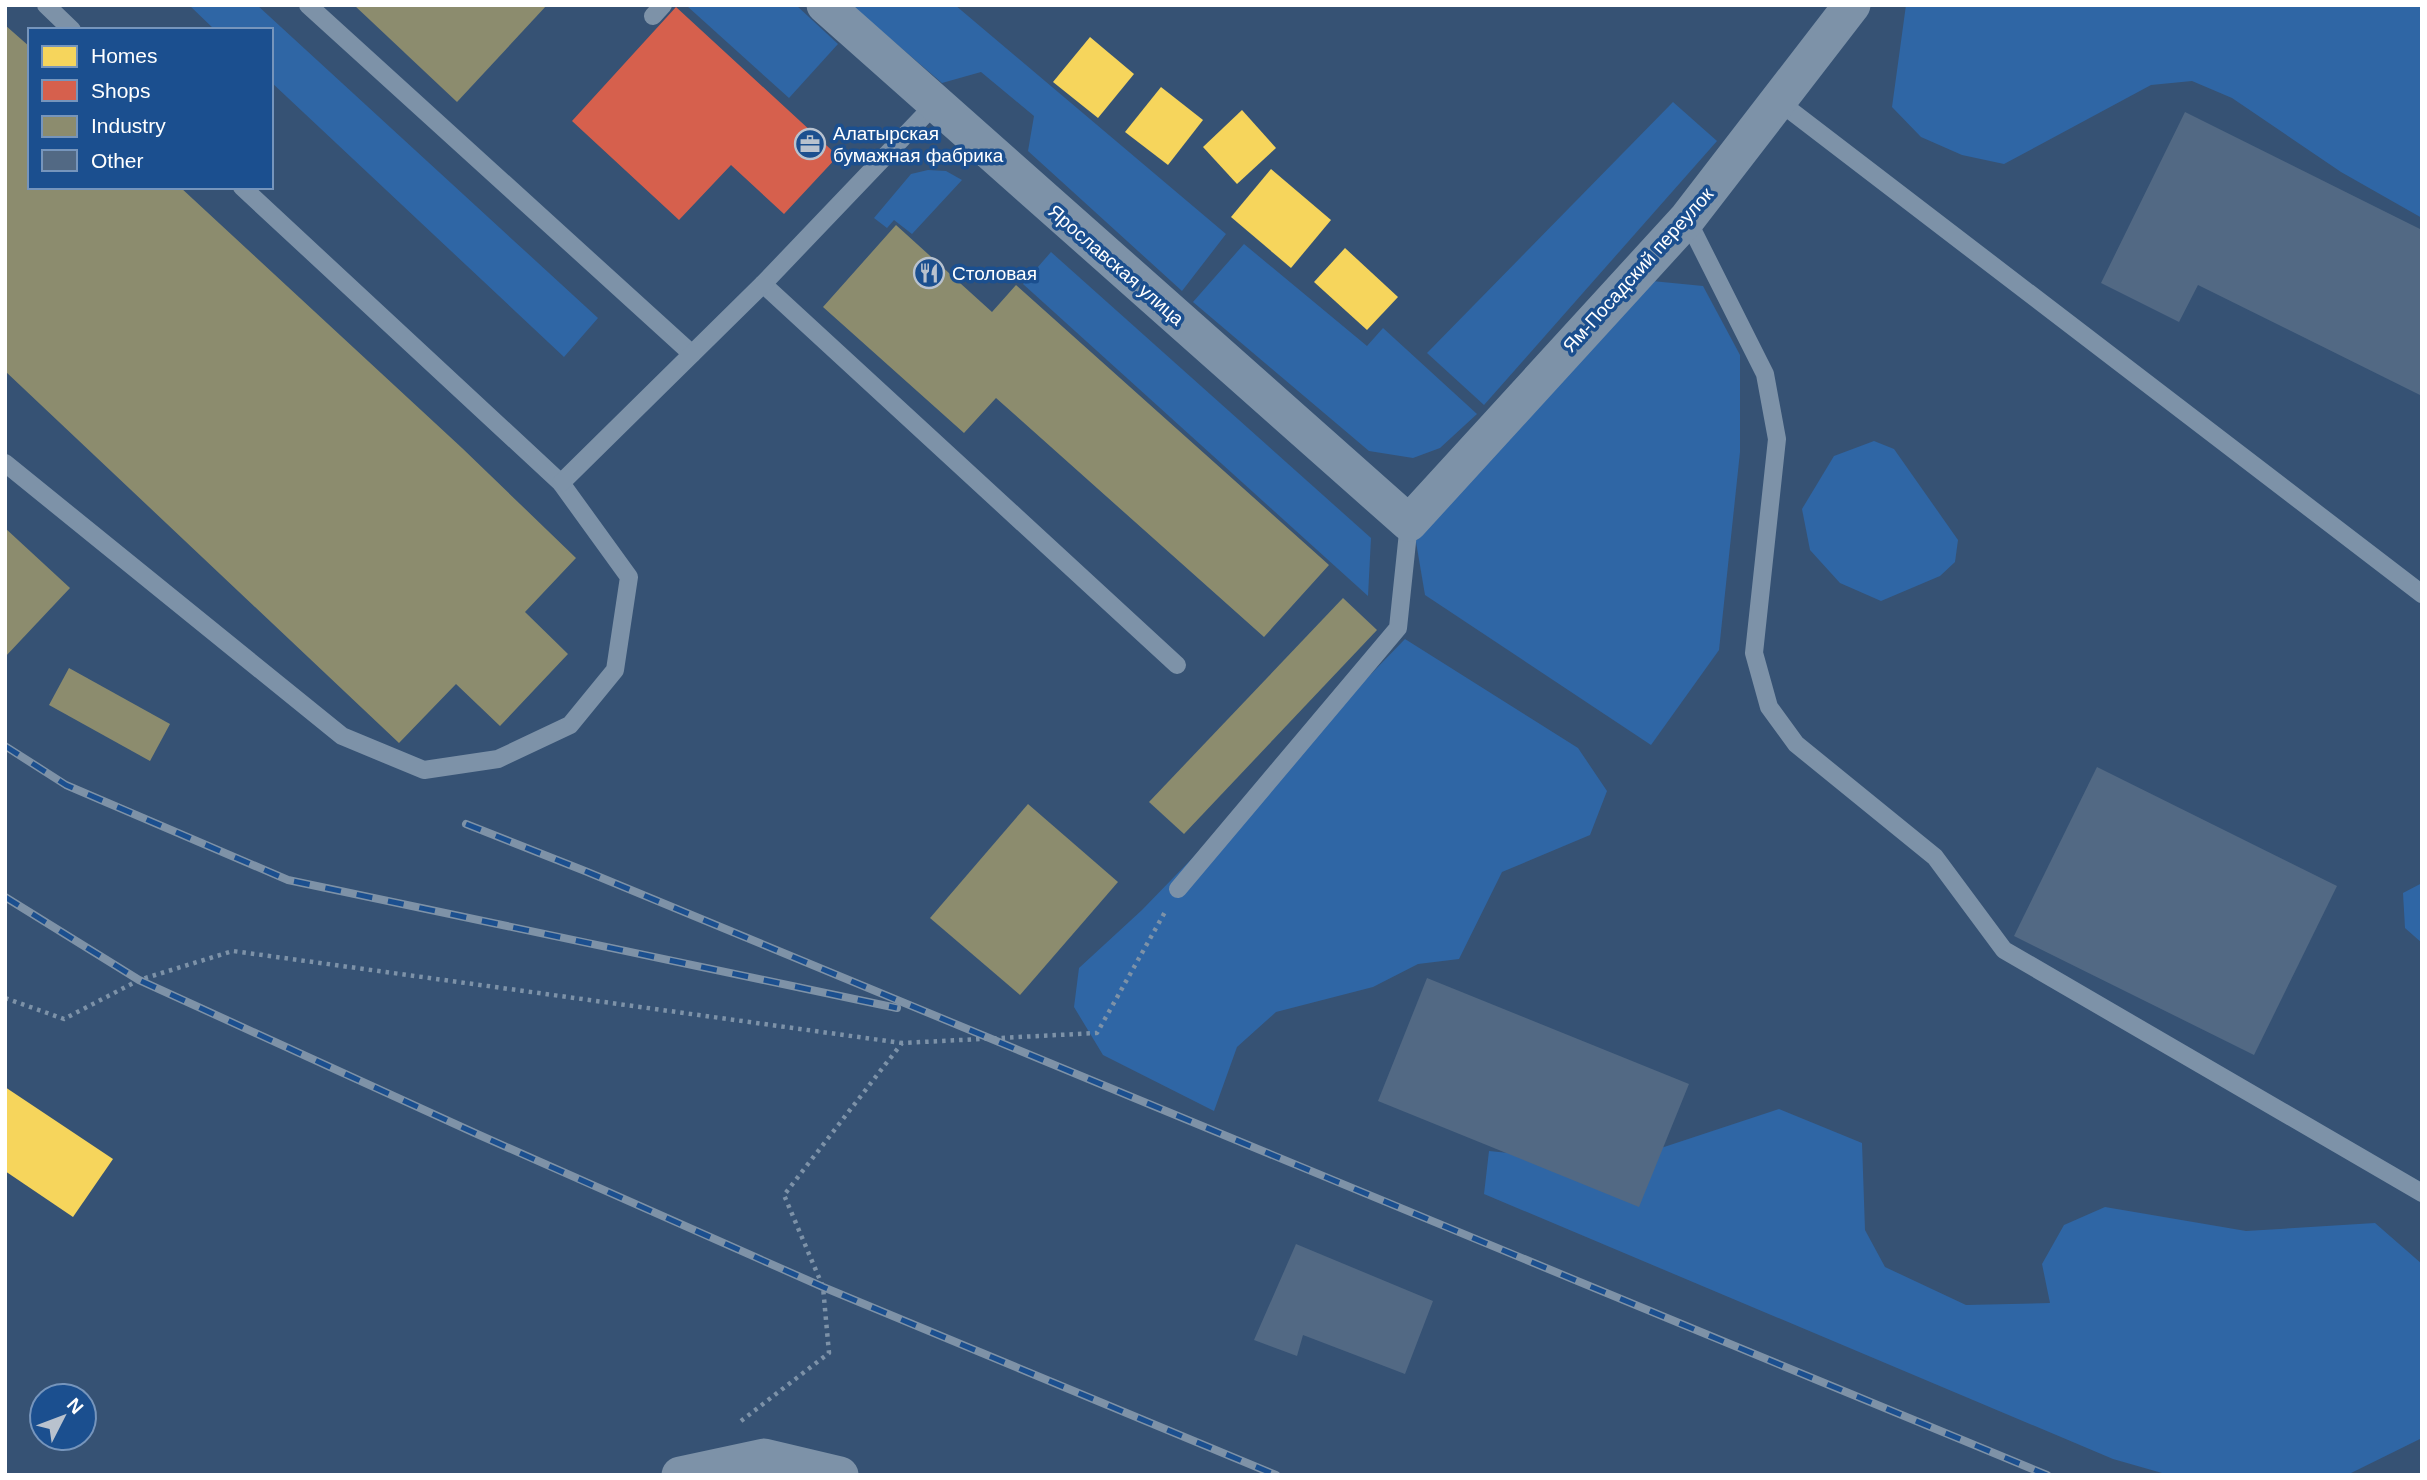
<svg xmlns="http://www.w3.org/2000/svg" width="2427" height="1480" viewBox="0 0 2427 1480" font-family="Helvetica,sans-serif">
	<style>
		.green { fill: #2f66a5 }
		.homes { fill: #f6d55c }
		.shops { fill: #d6604d }
		.industry { fill: #8c8c6e }
		.building { fill: #526984 }
		.lines { fill: none; stroke-linecap: round; stroke-linejoin: round }
		.path { stroke: #7d92a8; stroke-width: 4.5; stroke-dasharray: 3.5 5; stroke-linecap: butt }
		.lane { stroke: #7d92a8; stroke-width: 18 }
		.street { stroke: #7d92a8; stroke-width: 37 }
		.rail-casing { stroke: #7e92a7; stroke-width: 8 }
		.rail { stroke: #1b4f8f; stroke-width: 5; stroke-dasharray: 16; stroke-linecap: butt }
		.labels { text-anchor: middle; dominant-baseline: central; stroke-width: 7; stroke-linejoin: round; paint-order: stroke }
		.poi-label { font-size: 19px; fill: #fff; stroke: #1b4f8f; text-anchor: start }
		.street-label { font-size: 19px; fill: #fff; stroke: #1b4f8f }
	</style>
	<rect width="100%" height="100%" fill="#365274"/>
	<g class="green">
		<path d="M189,5h68l341,313 -34,39 -293,-275v-52h-56z"/>
		<path d="M796,5l42,39 -49,54 -102,-92z"/>
		<path d="M851,5h104l271,229 -44,57 -154,-140 6,-35 -53,-44 -39,11z"/>
		<path d="M1906,5h516v213l-81,-46 -109,-74 -40,-17 -41,4 -147,79 -42,-9 -41,-18 -29,-30z"/>
		<path d="M1673,102l44,39 -233,264 -57,-52z"/>
		<path d="M928,170l18,1 16,9 -50,54 -18,-14 -7,8 -13,-10 37,-44z"/>
		<path d="M1244,244l123,102 16,-18 94,86 -37,34 -27,10 -44,-7 -176,-149z"/>
		<path d="M1051,252l320,286 -3,58 -345,-312z"/>
		<path d="M1652,281l51,5 37,69v97l-21,198 -68,95 -226,-150 -10,-59z"/>
		<path d="M1874,441l20,8 64,91 -3,22 -15,14 -59,25 -41,-18 -30,-33 -8,-41 32,-53z"/>
		<path d="M1405,639l173,109 29,43 -17,44 -88,37 -43,87 -41,5 -45,23 -97,25 -39,35 -23,64 -111,-56 -29,-48 5,-39 63,-58z"/>
		<path d="M2422,883v60l-17,-15 -2,-35z"/>
		<path d="M1779,1109l83,34 3,87 20,37 81,38 84,-2 -8,-39 22,-39 41,-18 141,24 129,-8 47,41v174l-75,37h-178l-56,-16 -629,-265 5,-43 89,9 83,-12z"/>
	</g>
	<g class="homes">
		<path d="M1090,37l44,37 -36,44 -45,-36z"/>
		<path d="M1161,87l42,33 -35,45 -43,-33z"/>
		<path d="M1242,110l34,38 -39,36 -34,-37z"/>
		<path d="M1271,169l60,51 -40,48 -60,-51z"/>
		<path d="M1345,248l53,49 -31,33 -53,-48z"/>
		<path d="M5,1087l108,72 -40,58 -68,-46z"/>
	</g>
	<path class="shops" d="M676,7l162,149 -54,58 -53,-49 -52,55 -107,-99z"/>
	<g class="industry">
		<path d="M354,5h193l-90,97z"/>
		<path d="M5,25l25,22v140h150l282,261 114,110 -51,54 43,42 -68,72 -44,-42 -57,59 -394,-372z"/>
		<path d="M896,225l96,87 24,-27 313,280 -65,72 -268,-239 -32,35 -141,-126z"/>
		<path d="M5,528l65,60 -65,69z"/>
		<path d="M1343,598l34,32 -193,204 -35,-32z"/>
		<path d="M69,668l101,56 -20,37 -101,-56z"/>
		<path d="M1028,804l90,78 -98,113 -90,-77z"/>
	</g>
	<g class="building">
		<path d="M2185,112l237,118v166l-224,-111 -19,37 -78,-39z"/>
		<path d="M2097,767l240,119 -83,169 -240,-119z"/>
		<path d="M1427,978l262,106 -50,123 -261,-106z"/>
		<path d="M1296,1244l137,57 -28,73 -102,-39 -6,21 -43,-16z"/>
	</g>
	<g class="lines">
		<g class="path">
			<path d="M5,998l59,21 75,-39 94,-29 669,92"/>
			<path d="M741,1421l88,-68 -6,-66 -39,-92 118,-152 195,-10 68,-121"/>
		</g>
		<g class="lane">
			<path d="M46,5l26,25"/>
			<path d="M308,5l384,349"/>
			<path d="M653,16l10,-11"/>
			<path d="M1778,101l644,493"/>
			<path d="M1687,219l78,155 12,65 -23,214 15,54 27,37 139,113 69,93 418,243"/>
			<path d="M763,284l414,381"/>
			<path d="M5,463l337,273 82,34 74,-11 72,-34 45,-55 14,-93 -68,-94 -319,-296"/>
			<path d="M561,483l202,-199 172,-180"/>
			<path d="M1178,889l220,-261 11,-105"/>
		</g>
		<g class="street">
			<path d="M825,5l584,518 278,-304 165,-214"/>
			<path d="M680,1475l84,-18 76,18"/>
		</g>
		<g class="rail-casing">
			<g id="rail">
				<path d="M5,746l61,39 222,95 609,128"/>
				<path d="M466,824l119,47 1462,604"/>
				<path d="M5,897l134,83 338,154 346,153 453,188"/>
			</g>
		</g>
		<use href="#rail" class="rail"/>
	</g>
	<defs>
		<g id="office-ring" transform="scale(1.575)"><circle r="9.5" fill="#1b4f8f" stroke="#b9c2ce" stroke-width="1.5"/><path d="M-6-3h4V-5.5h4V-3h4V5H-6ZM-1-4.5V-3h2v-1.5ZM-6 0V1H6V0Z" fill="#b9c2ce"/></g>
		<g id="restaurant-ring" transform="scale(1.575)"><circle r="9.5" fill="#1b4f8f" stroke="#b9c2ce" stroke-width="1.5"/><path d="M-5-6h1v4h1v-4h1v4h1v-4h1v5L-1.5 .5V6h-2V.5L-5-1ZM5-6V6H3V1.5H1.5Q1.5-4 5-6Z" fill="#b9c2ce"/></g>
	</defs>
	<g fill-rule="evenodd">
		<use href="#office-ring" x="810" y="144"/>
		<use href="#restaurant-ring" x="929" y="273"/>
	</g>
	<g class="labels">
		<g class="poi-label">
			<text x="833" y="133">Алатырская<tspan x="833" dy="22">бумажная фабрика</tspan></text>
			<text x="952" y="273">Столовая</text>
		</g>
		<g class="street-label">
			<text transform="translate(1116 265) rotate(41)">Ярославская улица</text>
			<text transform="translate(1638 270) rotate(-48)">Ям-Посадский переулок</text>
		</g>
	</g>
	<rect width="2427" height="1480" fill="none" stroke="#ffffff" stroke-width="14"/>
	<rect x="28" y="28" width="245" height="161" fill="#1b4f8f" stroke="#7695bc" stroke-width="2"/>
	<rect x="42" y="46" width="35" height="21" fill="#f6d55c" stroke="#7695bc" stroke-width="2"/>
	<text x="91" y="63" font-size="21" fill="#ffffff">Homes</text>
	<rect x="42" y="80" width="35" height="21" fill="#d6604d" stroke="#7695bc" stroke-width="2"/>
	<text x="91" y="98" font-size="21" fill="#ffffff">Shops</text>
	<rect x="42" y="116" width="35" height="21" fill="#8c8c6e" stroke="#7695bc" stroke-width="2"/>
	<text x="91" y="133" font-size="21" fill="#ffffff">Industry</text>
	<rect x="42" y="150" width="35" height="21" fill="#526984" stroke="#7695bc" stroke-width="2"/>
	<text x="91" y="168" font-size="21" fill="#ffffff">Other</text>
	<g transform="translate(63 1417) rotate(48)"><circle r="33" fill="#1b4f8f" stroke="#7695bc" stroke-width="2"/>
	<path d="M0-5L12 26L0 18L-12 26Z" fill="#b9c2ce"/>
	<text y="-10" font-size="19" font-weight="bold" text-anchor="middle" fill="#ffffff">N</text>
	</g>
</svg>
